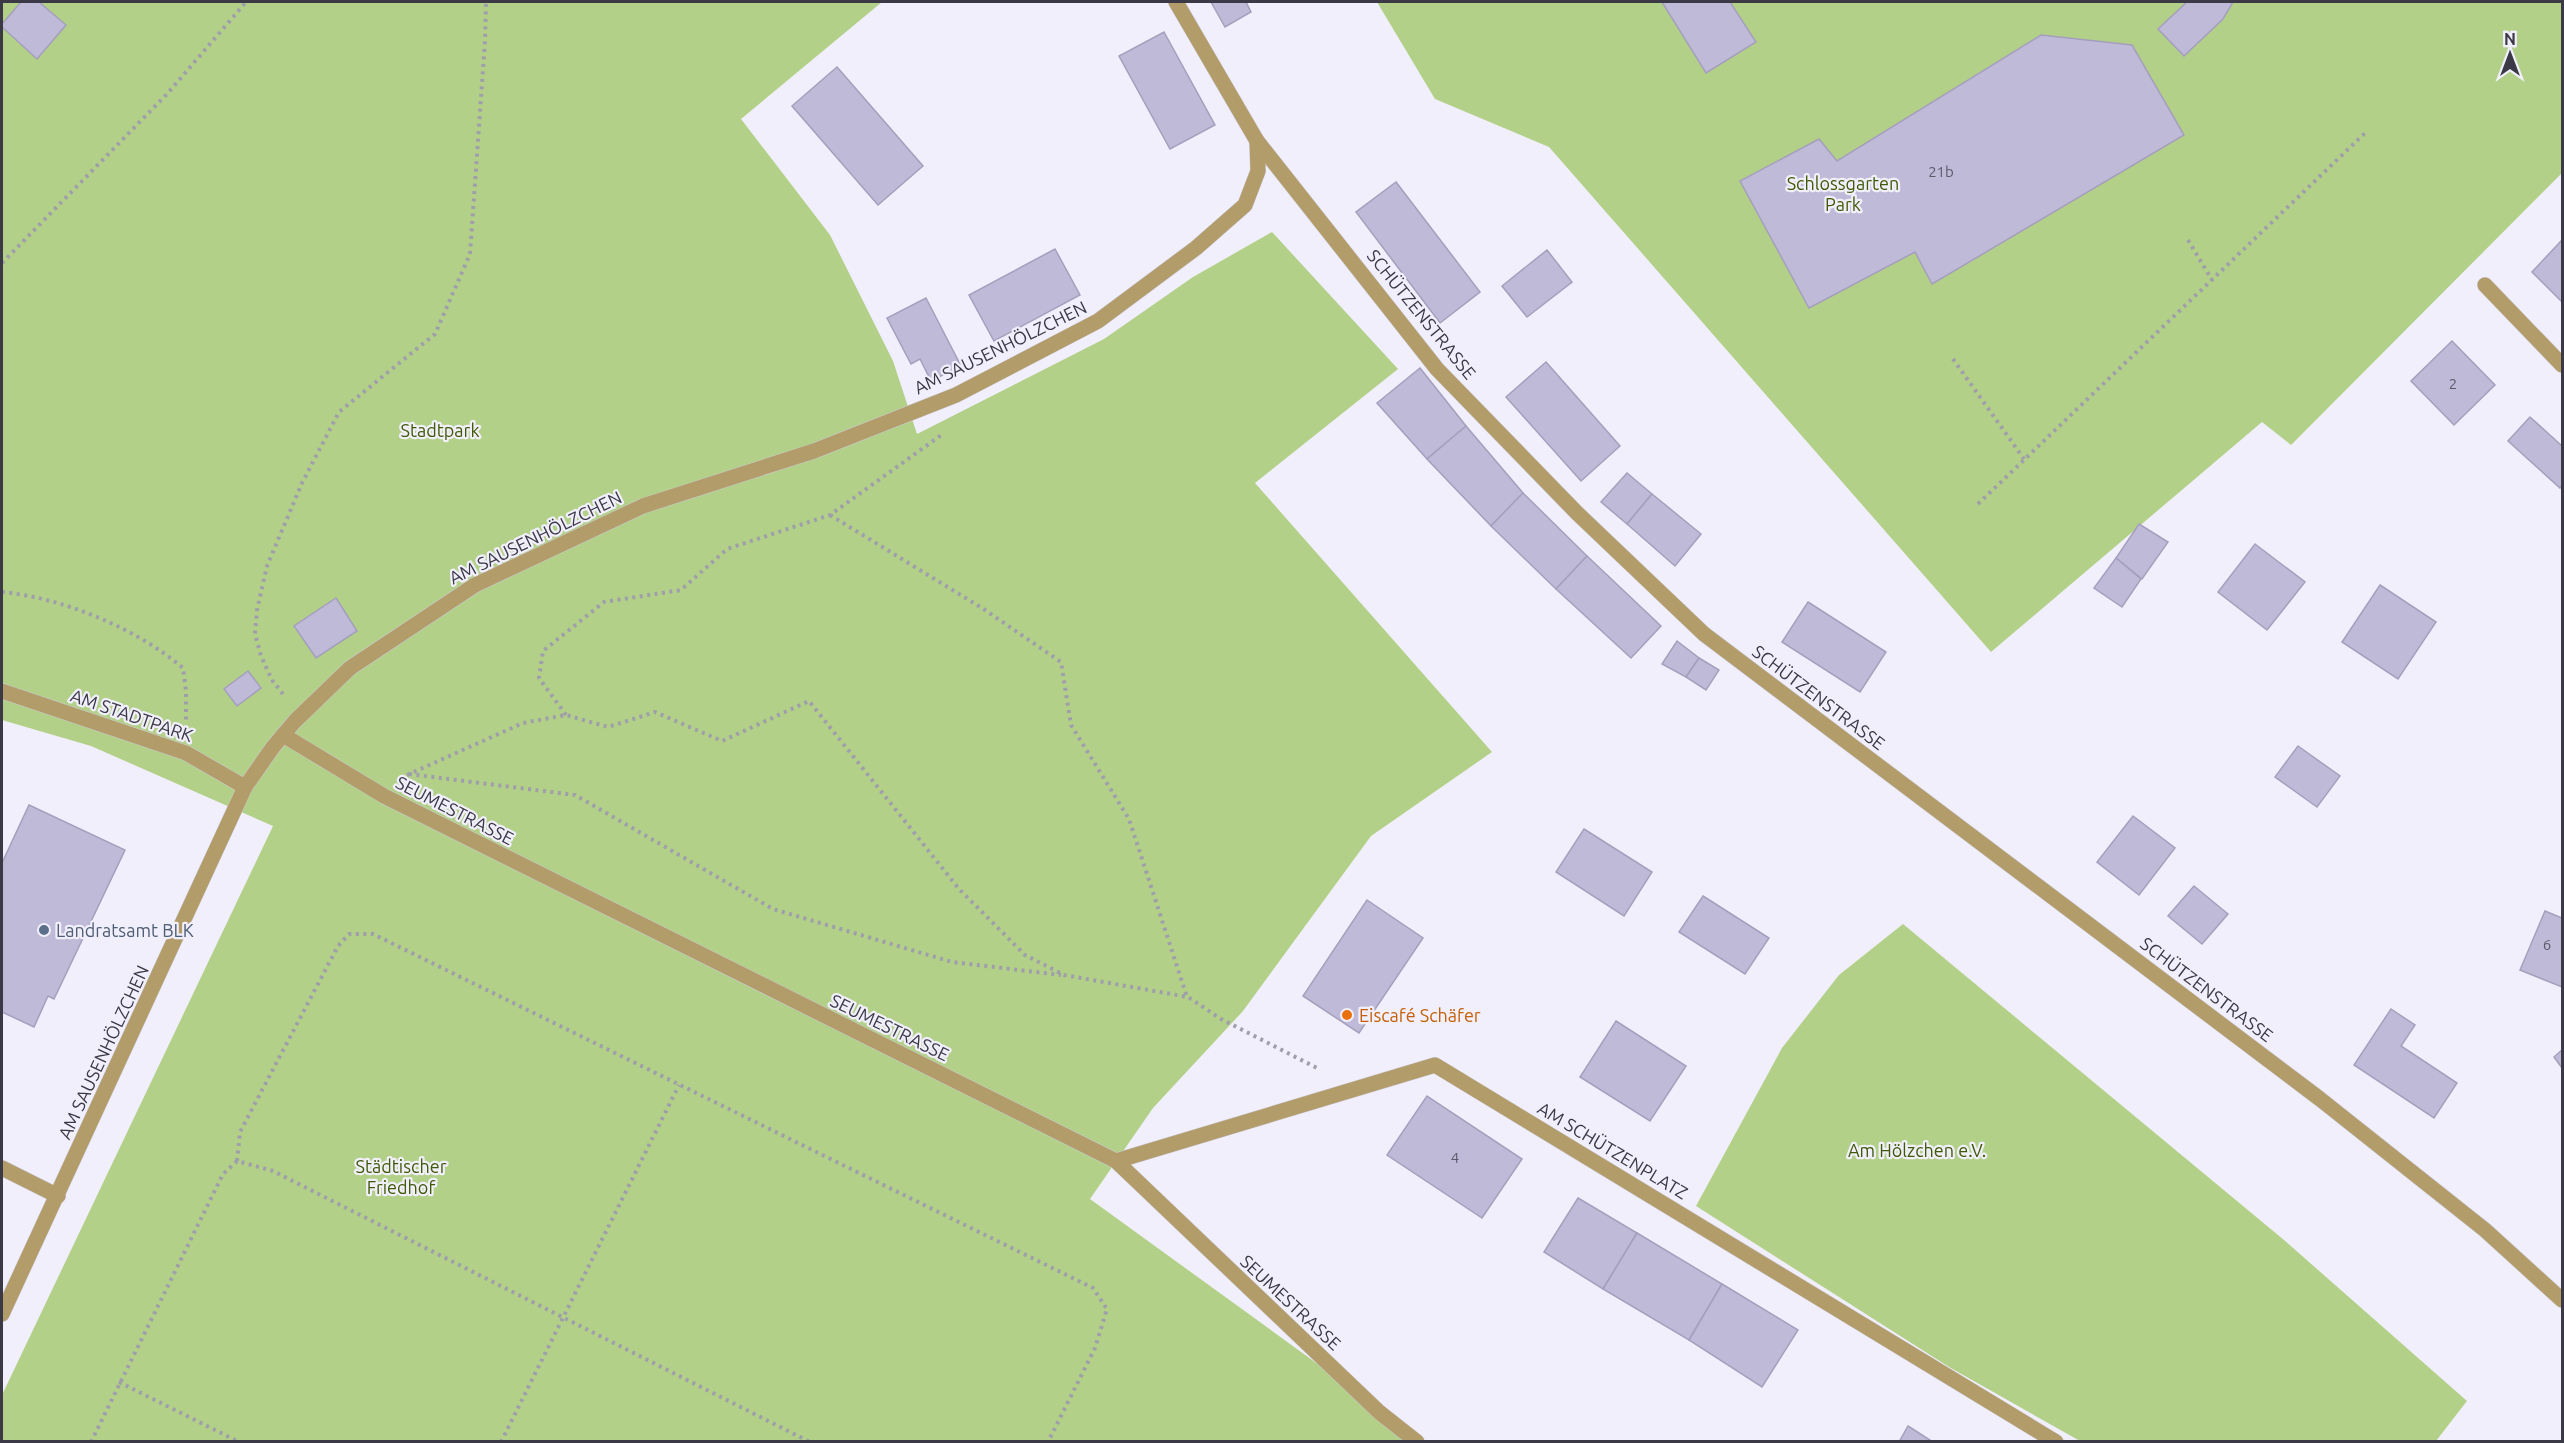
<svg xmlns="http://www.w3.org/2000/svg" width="2564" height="1443" viewBox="0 0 2564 1443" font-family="Ubuntu,sans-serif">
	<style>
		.green { fill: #b2d088 }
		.building { fill: #c0bad9; stroke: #a59fbd; stroke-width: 1.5 }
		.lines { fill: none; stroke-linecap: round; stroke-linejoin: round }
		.street-casing { stroke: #cdcbd7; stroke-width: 16 }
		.path { stroke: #a09eab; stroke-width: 4; stroke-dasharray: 3 4.5; stroke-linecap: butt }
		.street { stroke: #b29c69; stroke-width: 15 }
		.service-dot { fill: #5c6f8a; stroke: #f1effc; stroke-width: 2 }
		.food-dot { fill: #e8710a; stroke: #f1effc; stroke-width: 2 }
		.labels { text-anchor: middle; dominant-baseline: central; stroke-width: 4.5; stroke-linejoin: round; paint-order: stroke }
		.number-label { font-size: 15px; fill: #5c596a }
		.park-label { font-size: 18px; fill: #3f5905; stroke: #f1effc }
		.street-label { font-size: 18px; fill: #3b3945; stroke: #f1effc }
		.service-label { font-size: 18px; fill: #4e5e75; stroke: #f1effc; text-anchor: start }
		.food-label { font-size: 18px; fill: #c56008; stroke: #f1effc; text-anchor: start }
	</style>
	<rect width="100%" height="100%" fill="#f1effc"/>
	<g class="green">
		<path d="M2,2h880l-141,117 89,116 63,126 24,73 187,-95 89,-62 79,-45 126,137 -143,114 237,269 -121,84 -128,175 -90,97 -63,91 334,242 -1422,1v-47l271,-569 -182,-80 -89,-26z"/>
		<path d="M1377,2h1185v171l-271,272 -29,-23 -271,230 -442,-505 -114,-48z"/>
		<path d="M1903,924l381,316 183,161 -31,40h-356l-131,-74 -253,-161 86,-158 57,-73z"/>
	</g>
	<g class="building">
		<path d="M21,2h18l27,23 -29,34 -35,-32v-3z"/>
		<path d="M1211,2h35l5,10 -26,15z"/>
		<path d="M1662,2h68l26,40 -50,31z"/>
		<path d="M2187,2h46l-10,17 -39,37 -26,-27z"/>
		<path d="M1164,32l51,93 -45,24 -51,-93z"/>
		<path d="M2041,35l91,10 52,90 -252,149 -17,-32 -106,56 -69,-127 79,-42 18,22z"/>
		<path d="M837,67l86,99 -45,39 -86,-99z"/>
		<path d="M1396,182l84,110 -40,31 -84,-111z"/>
		<path d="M2562,240v62l-30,-30z"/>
		<path d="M1055,249l25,46 -86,46 -25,-46z"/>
		<path d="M1547,250l25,32 -45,35 -25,-31z"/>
		<path d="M926,298l35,68 -30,15 -11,-22 -9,5 -24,-46z"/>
		<path d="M2452,341l43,44 -41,40 -43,-44z"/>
		<path d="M1546,362l74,84 -39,35 -75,-84z"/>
		<path d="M1420,368l46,58 -39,33 -50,-56z"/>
		<path d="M2530,417l32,29v39l-2,3 -52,-47z"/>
		<path d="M1466,426l57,67 -32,33 -64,-67z"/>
		<path d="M1627,473l25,21 -25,30 -26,-22z"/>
		<path d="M1523,493l64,63 -31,33 -65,-63z"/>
		<path d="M1652,494l49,40 -26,32 -48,-42z"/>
		<path d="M2139,524l29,18 -26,37 -26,-21z"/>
		<path d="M2255,544l50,38 -38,48 -49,-38z"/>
		<path d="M1587,556l74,70 -30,32 -75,-69z"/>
		<path d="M2116,558l25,21 -19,28 -28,-19z"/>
		<path d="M2380,585l56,37 -38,57 -56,-37z"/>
		<path d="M336,598l21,33 -41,27 -22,-32z"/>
		<path d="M1808,602l78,50 -26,40 -78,-50z"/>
		<path d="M1677,641l22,17 -13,19 -24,-13z"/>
		<path d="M1699,658l20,12 -13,20 -20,-13z"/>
		<path d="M248,671l13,17 -24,18 -13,-17z"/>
		<path d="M2298,746l42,30 -23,31 -42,-30z"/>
		<path d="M29,805l96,45 -71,149 -6,-3 -14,31 -32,-15v-149z"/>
		<path d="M2133,816l42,32 -36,47 -42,-33z"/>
		<path d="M1584,829l68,43 -28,44 -68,-44z"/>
		<path d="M2194,886l34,28 -26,30 -34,-28z"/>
		<path d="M1703,896l66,42 -24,36 -66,-42z"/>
		<path d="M1367,900l56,38 -64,95 -56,-37z"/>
		<path d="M2545,911l17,7v69l-42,-17z"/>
		<path d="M2391,1009l24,16 -14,21 56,37 -23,35 -80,-53z"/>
		<path d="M1616,1021l70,45 -36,55 -70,-44z"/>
		<path d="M2562,1050v18l-8,-11z"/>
		<path d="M1427,1096l95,63 -40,59 -95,-63z"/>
		<path d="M1578,1198l59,35 -34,56 -59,-37z"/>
		<path d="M1637,1233l85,51 -33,56 -86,-51z"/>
		<path d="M1722,1284l76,46 -36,57 -73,-47z"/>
		<path d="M1908,1426l25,16h-34z"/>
	</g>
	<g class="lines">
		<g class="street-casing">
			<g id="street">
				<path d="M1176,2l81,139 180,228 140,144 127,121 616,465 165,131 77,70"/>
				<path d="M2485,285l77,80"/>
				<path d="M2,691l184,62 59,34"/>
				<path d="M283,735l101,61 732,365 263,251 38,30"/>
				<path d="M1116,1161l319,-96 621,377"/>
				<path d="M2,1168l56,28"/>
				<path d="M2,1314l243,-527 28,-40 22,-26 55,-53 125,-83 168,-79 171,-55 142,-56 142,-74 98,-73 49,-43 13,-34 -1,-30"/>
			</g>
		</g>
		<g class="path">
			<path d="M2188,240l24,40"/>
			<path d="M2,263l165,-169 79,-92"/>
			<path d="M1953,359l71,100"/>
			<path d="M1978,504l387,-371"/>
			<path d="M830,515l152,93 79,54 10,63 58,94 58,178"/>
			<path d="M2,592c61,6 134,36 181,76l3,23v31"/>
			<path d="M283,694l-11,-14 -11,-24 -6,-22 2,-24 10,-44 35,-83 37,-71 96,-78 35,-80 15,-213 1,-39"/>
			<path d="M566,715l-27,-37 4,-27 61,-49 77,-12 46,-41 103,-34 114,-82"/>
			<path d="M409,774l166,21 198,114 179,53 109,13"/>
			<path d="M407,775l116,-52 43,-8 42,12 47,-15 67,29 87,-40 150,188 66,66 39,20 124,22 33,22 98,50"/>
			<path d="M237,1161l3,-29 98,-186 11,-12h24l720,354 14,21 -12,39 -47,94"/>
			<path d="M119,1382l120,60"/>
			<path d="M91,1442l132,-268 14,-13 36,10 537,271"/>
			<path d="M501,1442l178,-357"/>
		</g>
		<use href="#street" class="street"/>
	</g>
	<circle class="service-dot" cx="44" cy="930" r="6"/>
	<circle class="food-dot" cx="1347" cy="1015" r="6"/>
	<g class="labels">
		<g class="number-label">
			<text x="1941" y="171">21b</text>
			<text x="2453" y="383">2</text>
			<text x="2547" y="944">6</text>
			<text x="1455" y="1157">4</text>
		</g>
		<g class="park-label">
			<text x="1843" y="183">Schlossgarten<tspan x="1843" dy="21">Park</tspan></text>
			<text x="440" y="430">Stadtpark</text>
			<text x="1917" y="1150">Am Hölzchen e.V.</text>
			<text x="401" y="1166">Städtischer<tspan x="401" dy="21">Friedhof</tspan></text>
		</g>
		<g class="street-label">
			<text transform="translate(1422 314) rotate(51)">SCHÜTZENSTRASSE</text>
			<text transform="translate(1000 347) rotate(-26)">AM SAUSENHÖLZCHEN</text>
			<text transform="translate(535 537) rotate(-26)">AM SAUSENHÖLZCHEN</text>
			<text transform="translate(1819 697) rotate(37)">SCHÜTZENSTRASSE</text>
			<text transform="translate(132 715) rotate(19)">AM STADTPARK</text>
			<text transform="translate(455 810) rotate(27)">SEUMESTRASSE</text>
			<text transform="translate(2207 989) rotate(37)">SCHÜTZENSTRASSE</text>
			<text transform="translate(890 1027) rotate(26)">SEUMESTRASSE</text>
			<text transform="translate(103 1052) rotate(-65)">AM SAUSENHÖLZCHEN</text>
			<text transform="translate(1613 1150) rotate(31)">AM SCHÜTZENPLATZ</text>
			<text transform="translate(1291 1302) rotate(43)">SEUMESTRASSE</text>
		</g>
		<g class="service-label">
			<text x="56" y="930">Landratsamt BLK</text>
		</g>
		<g class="food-label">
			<text x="1359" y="1015">Eiscafé Schäfer</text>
		</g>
	</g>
	<rect width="2564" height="1443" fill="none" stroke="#3b3945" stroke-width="6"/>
	<g transform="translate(2510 54)" stroke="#f1effc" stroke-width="4.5" paint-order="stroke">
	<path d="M0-4.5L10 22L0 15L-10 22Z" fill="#3b3945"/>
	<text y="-9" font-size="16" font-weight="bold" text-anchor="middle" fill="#3b3945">N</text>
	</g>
</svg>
